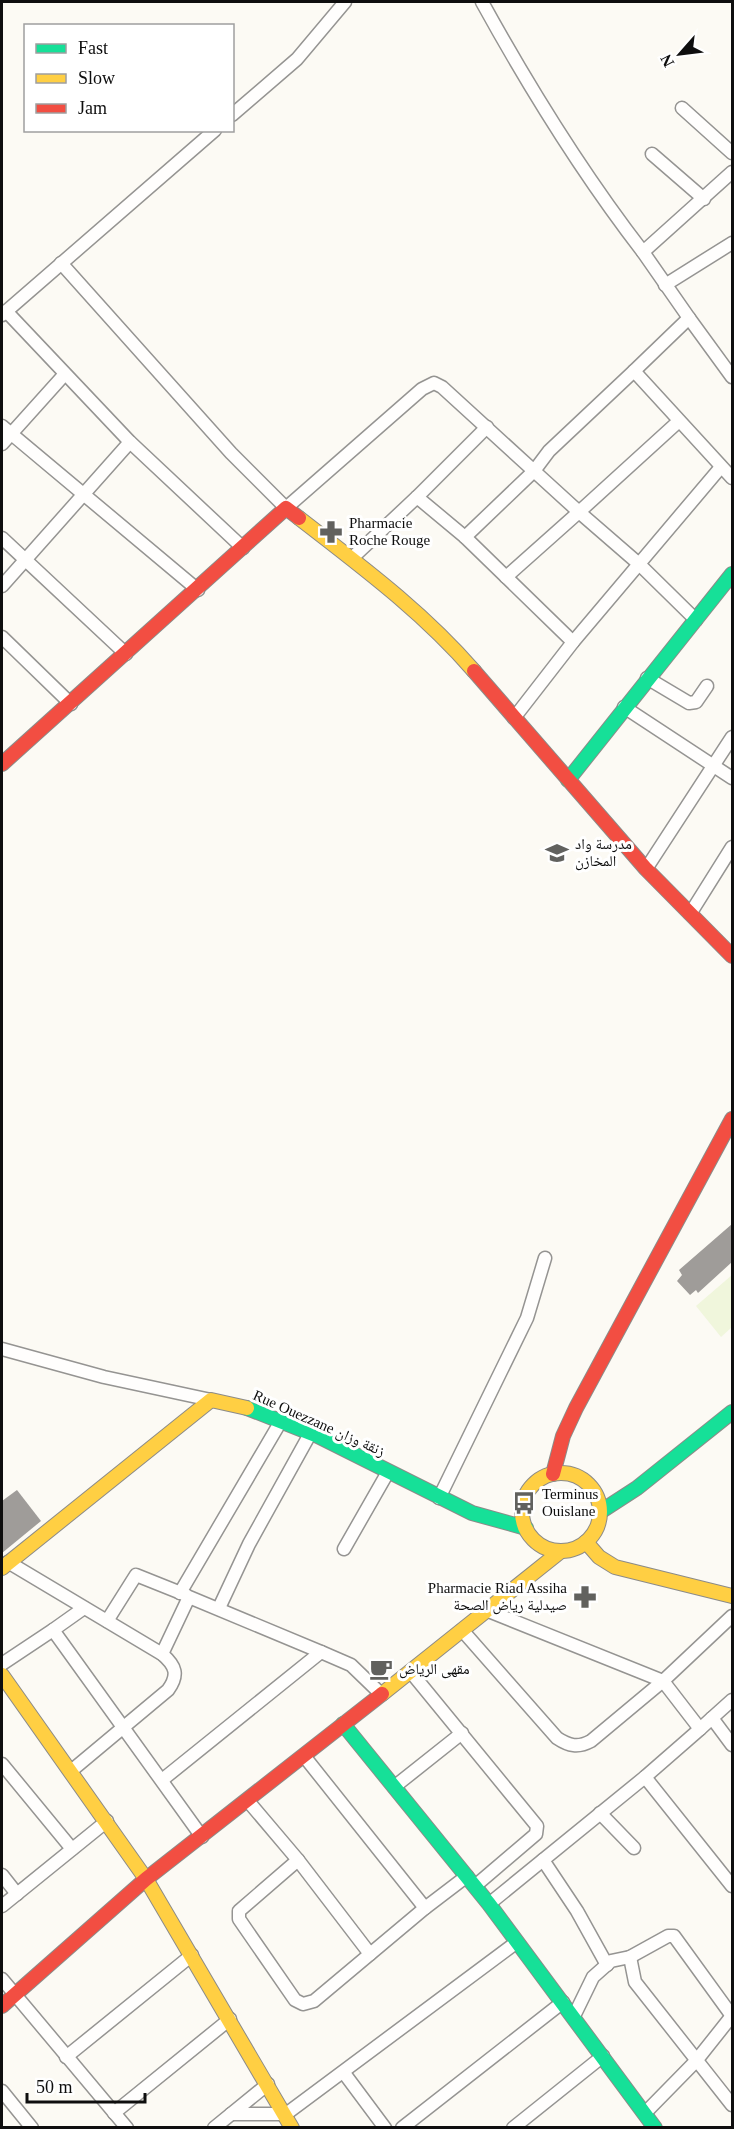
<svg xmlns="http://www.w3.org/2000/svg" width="734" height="2129" viewBox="0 0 734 2129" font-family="'Times New Roman','Noto Naskh Arabic',serif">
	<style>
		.pitch { fill: #f0f6dc }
		.building { fill: #9f9c99 }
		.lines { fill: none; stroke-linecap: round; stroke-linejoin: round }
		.street-casing { stroke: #959492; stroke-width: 15 }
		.fast-casing { stroke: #8c8b88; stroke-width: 16 }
		.slow-casing { stroke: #8c8b88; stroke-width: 16 }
		.jam-casing { stroke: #8c8b88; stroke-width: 16 }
		.street { stroke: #fffefd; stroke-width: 12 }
		.fast { stroke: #16e098; stroke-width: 14 }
		.slow { stroke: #ffcf43; stroke-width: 14 }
		.jam { stroke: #f24e42; stroke-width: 14 }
		.labels { text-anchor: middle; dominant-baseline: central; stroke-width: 6; stroke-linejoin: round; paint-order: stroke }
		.poi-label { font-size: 15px; fill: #0e0e0e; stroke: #fff; text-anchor: start }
		.street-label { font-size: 15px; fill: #0e0e0e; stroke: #fff }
	</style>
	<rect width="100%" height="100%" fill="#fcfaf4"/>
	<path class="pitch" d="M732,1275v52l-11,10 -25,-31z"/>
	<g class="building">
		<path d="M732,1224v38l-34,31 -2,-3 -6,5 -13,-14 5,-6 -3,-5z"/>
		<path d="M17,1490l24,31 -39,32v-52z"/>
	</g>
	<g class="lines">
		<g class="street-casing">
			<g id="street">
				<path d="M482,2c48,87 100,171 161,250"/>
				<path d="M682,108l50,45"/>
				<path d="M232,115l65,-56 48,-57"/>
				<path d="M652,154l52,45"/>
				<path d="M61,263l170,190 55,55 136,-119 12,-6 8,4 92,84 15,-20 85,-80 98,107"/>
				<path d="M665,285l67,-42"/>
				<path d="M6,311l124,131 113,106"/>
				<path d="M2,315l213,-185"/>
				<path d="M689,318l-46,-66 89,-80"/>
				<path d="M634,371l55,-53 43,59"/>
				<path d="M679,421l-100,91 60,52 57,56"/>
				<path d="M2,426l196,164"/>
				<path d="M2,444l62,-69"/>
				<path d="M417,497l70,-70"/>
				<path d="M465,537l69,-66 45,41 -73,65"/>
				<path d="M2,538l124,116"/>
				<path d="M352,558l65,-61 48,40 108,105 -59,76"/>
				<path d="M2,586l128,-144"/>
				<path d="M2,637l69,67"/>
				<path d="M573,642l148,-175"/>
				<path d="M647,678l42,25 7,-1 11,-16"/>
				<path d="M624,707l108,71"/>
				<path d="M646,869l86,-132"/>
				<path d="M690,914l42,-67"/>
				<path d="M2,1349l102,28 107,23"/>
				<path d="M439,1498l88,-180 18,-60"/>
				<path d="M344,1549l44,-77"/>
				<path d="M8,1562l154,92c14,12 17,21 6,36l-97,81"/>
				<path d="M180,1593l101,-172"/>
				<path d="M84,1608l-31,22 149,207"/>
				<path d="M219,1608l30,-64 61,-110"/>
				<path d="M486,1610l177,71 69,-65"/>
				<path d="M107,1621l29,-46 50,20"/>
				<path d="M462,1630l95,108c12,8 21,10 34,3l72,-60 37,48 -55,48 -156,127"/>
				<path d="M321,1652l30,13 30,29"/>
				<path d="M2,1664l51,-34"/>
				<path d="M410,1671l127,155 -1,8 -61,52"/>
				<path d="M712,1718l20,-18"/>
				<path d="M700,1729l12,-11 20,27"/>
				<path d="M304,1756l121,152"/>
				<path d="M2,1764l70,85"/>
				<path d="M645,1777l87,109"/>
				<path d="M162,1780l159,-128 -132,-55 -27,57"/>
				<path d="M394,1787l68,-54"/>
				<path d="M248,1801l50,59 72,94"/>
				<path d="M600,1813l34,35"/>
				<path d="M298,1860l-59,51v8l56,81 8,4 11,-3 111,-93 42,-32"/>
				<path d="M543,1860l34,51 30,54"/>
				<path d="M2,1875l15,19"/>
				<path d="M2,1906l105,-85"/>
				<path d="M630,1957l5,25 97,123"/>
				<path d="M2,1979l125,149"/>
				<path d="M574,2016l19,-39 18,-16 19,-4 38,-21h6l58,80"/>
				<path d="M66,2057l126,-102"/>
				<path d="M344,2073l41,55"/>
				<path d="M2,2091l30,37"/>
				<path d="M114,2113l116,-94"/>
				<path d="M645,2113l51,-52 35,-44"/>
				<path d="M231,2114h55l231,-172"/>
				<path d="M214,2128l54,-44"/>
				<path d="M402,2128l161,-126"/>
				<path d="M513,2128l90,-72"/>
			</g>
		</g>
		<g class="fast-casing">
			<g id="fast">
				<path d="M568,780l164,-206"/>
				<path d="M247,1408l71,28 154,77 54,15"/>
				<path d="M600,1512l37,-24 95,-76"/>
				<path d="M343,1724l146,180 166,224"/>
			</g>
		</g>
		<g class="slow-casing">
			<g id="slow">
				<path d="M299,518c62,48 124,94 175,153"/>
				<circle cx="561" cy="1512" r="39"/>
				<path d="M586,1542l13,15 16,10 117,29"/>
				<path d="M2,1568l209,-168 36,8"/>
				<path d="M2,1675l144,204 146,249"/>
				<path d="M382,1694l179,-143"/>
			</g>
		</g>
		<g class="jam-casing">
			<g id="jam">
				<path d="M474,671l172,198 86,87"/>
				<path d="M2,764l284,-256 13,10"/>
				<path d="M553,1474l10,-38 13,-28 156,-289"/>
				<path d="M2,2006l144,-127 236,-185"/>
			</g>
		</g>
		<use href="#street" class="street"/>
		<use href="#fast" class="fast"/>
		<use href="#slow" class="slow"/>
		<use href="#jam" class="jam"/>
	</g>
	<defs>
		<g id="pharmacy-bare" transform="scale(1.8)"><path d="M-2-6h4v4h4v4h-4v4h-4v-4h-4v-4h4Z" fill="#61615e" stroke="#fff" stroke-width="2.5" paint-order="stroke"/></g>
		<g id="school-bare" transform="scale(1.8)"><path d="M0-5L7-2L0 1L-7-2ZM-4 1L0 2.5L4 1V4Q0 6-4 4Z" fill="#61615e" stroke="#fff" stroke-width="2.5" paint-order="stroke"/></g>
		<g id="bus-bare" transform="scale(1.8)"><path d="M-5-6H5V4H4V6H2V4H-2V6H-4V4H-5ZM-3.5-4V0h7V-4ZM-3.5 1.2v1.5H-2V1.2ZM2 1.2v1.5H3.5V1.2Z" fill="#61615e" stroke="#fff" stroke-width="2.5" paint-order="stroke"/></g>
		<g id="cafe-bare" transform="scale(1.8)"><path d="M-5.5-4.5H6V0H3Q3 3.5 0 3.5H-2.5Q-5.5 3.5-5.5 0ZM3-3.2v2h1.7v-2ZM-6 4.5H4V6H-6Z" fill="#61615e" stroke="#fff" stroke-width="2.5" paint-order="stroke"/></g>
	</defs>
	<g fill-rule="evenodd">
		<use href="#pharmacy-bare" x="331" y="532"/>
		<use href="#school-bare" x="557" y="853"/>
		<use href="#bus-bare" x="524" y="1503"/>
		<use href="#pharmacy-bare" x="585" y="1597"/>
		<use href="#cafe-bare" x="381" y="1669"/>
	</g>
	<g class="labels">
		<g class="poi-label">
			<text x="349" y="523">Pharmacie<tspan x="349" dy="17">Roche Rouge</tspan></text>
			<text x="575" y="844">مدرسة واد<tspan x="575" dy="17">المخازن</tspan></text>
			<text x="542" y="1494">Terminus<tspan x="542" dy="17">Ouislane</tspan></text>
			<text x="567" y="1588" text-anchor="end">Pharmacie Riad Assiha<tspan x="567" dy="17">صيدلية رياض الصحة</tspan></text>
			<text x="399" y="1669">مقهى الرياض</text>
		</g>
		<g class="street-label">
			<text transform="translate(319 1423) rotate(24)">Rue Ouezzane زنقة وزان</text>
		</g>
	</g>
	<rect width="734" height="2129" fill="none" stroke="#0e0e0e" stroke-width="6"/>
	<rect x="24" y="24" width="210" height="108" fill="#ffffff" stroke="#9f9f9f" stroke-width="1.5"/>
	<rect x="36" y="44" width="30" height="9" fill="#16e098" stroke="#9f9f9f" stroke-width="1.5"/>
	<text x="78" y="54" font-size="18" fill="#0e0e0e">Fast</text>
	<rect x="36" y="74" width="30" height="9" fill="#ffcf43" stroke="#9f9f9f" stroke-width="1.5"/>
	<text x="78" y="84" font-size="18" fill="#0e0e0e">Slow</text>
	<rect x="36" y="104" width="30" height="9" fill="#f24e42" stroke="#9f9f9f" stroke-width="1.5"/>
	<text x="78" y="114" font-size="18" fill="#0e0e0e">Jam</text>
	<g transform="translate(680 54) rotate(242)" stroke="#ffffff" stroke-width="4.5" paint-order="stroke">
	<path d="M0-4.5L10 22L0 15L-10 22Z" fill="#0e0e0e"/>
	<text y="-9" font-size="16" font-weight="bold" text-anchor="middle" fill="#0e0e0e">N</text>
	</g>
	<path d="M27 2093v9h118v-9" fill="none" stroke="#0e0e0e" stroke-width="3"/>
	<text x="36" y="2093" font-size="18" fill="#0e0e0e" stroke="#ffffff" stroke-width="4.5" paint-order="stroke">50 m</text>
</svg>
